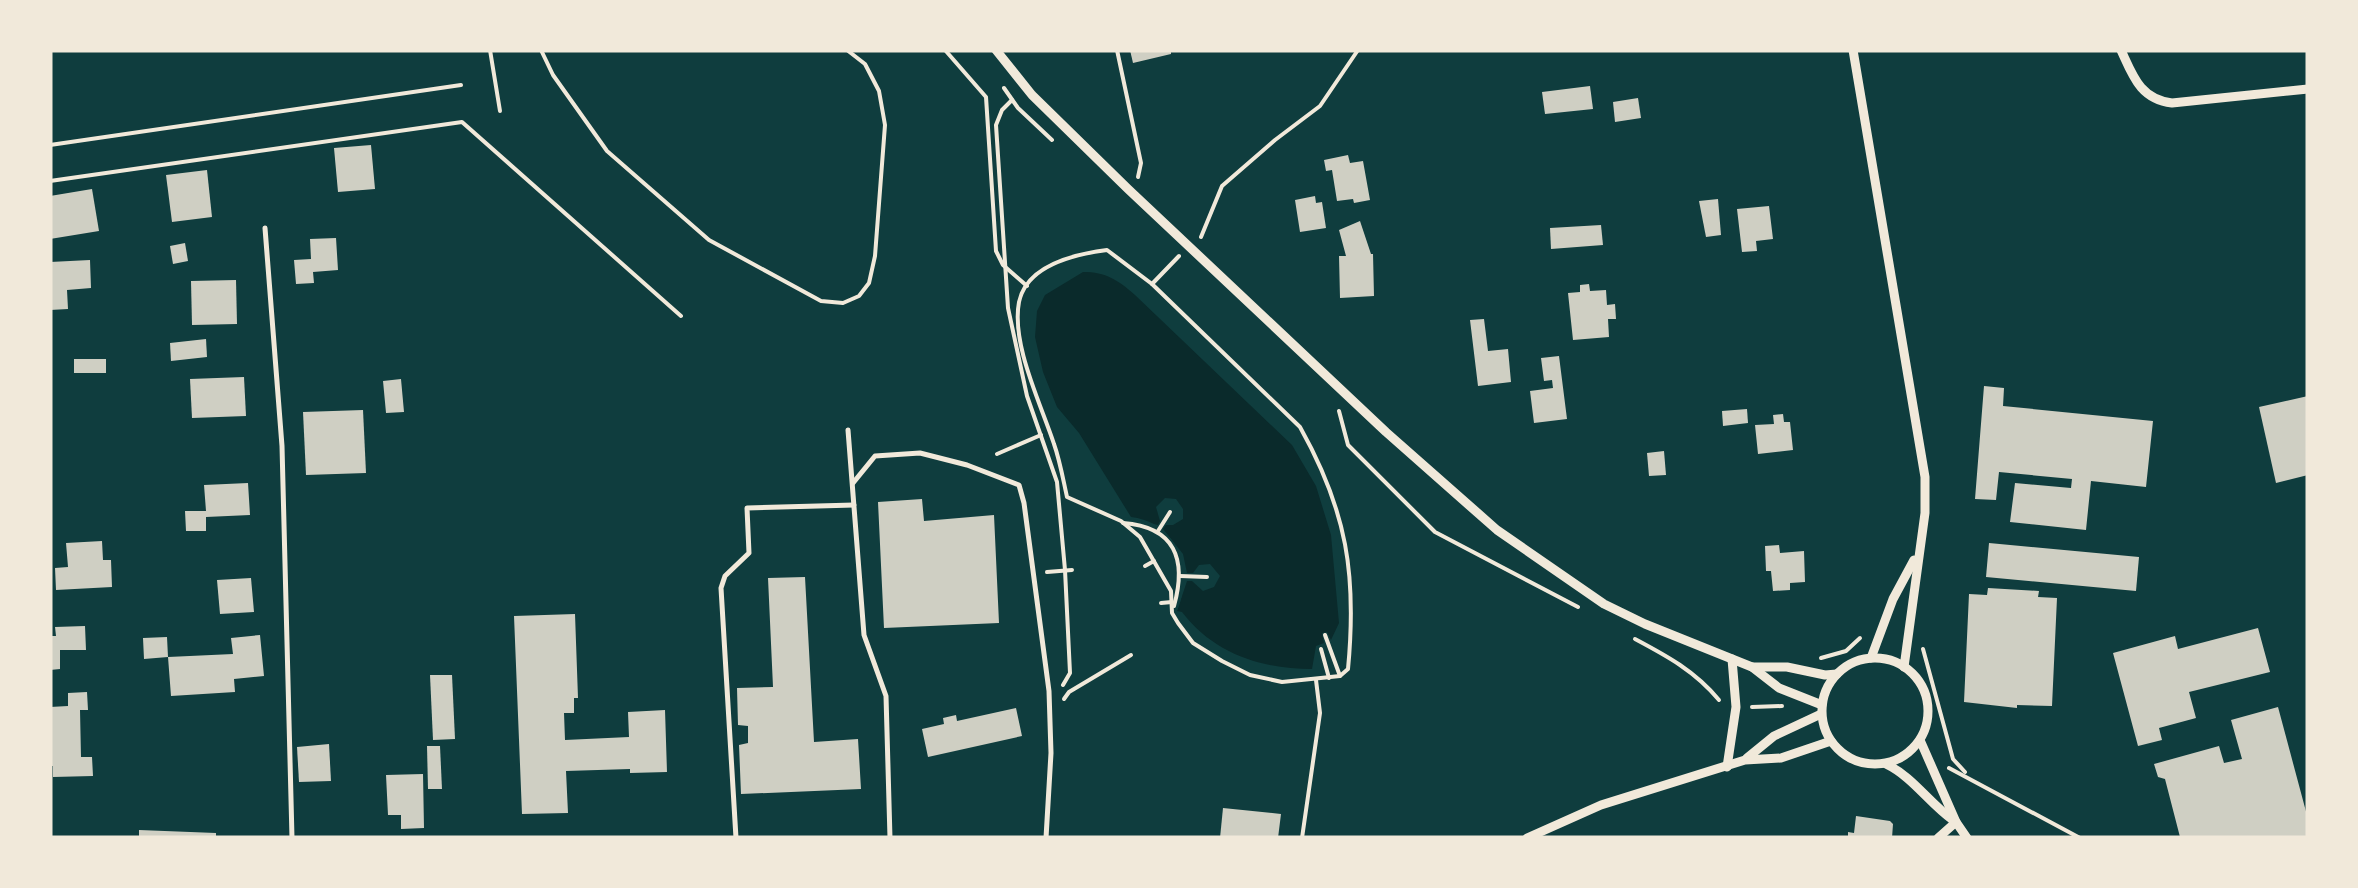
<svg xmlns="http://www.w3.org/2000/svg" width="2358" height="888" viewBox="0 0 2358 888" font-family="'Noto Sans',sans-serif">
	<style>
		.water { fill: #0a2a2b }
		.pier { fill: #0f3d3e }
		.building { fill: #cfcfc3 }
		.lines { fill: none; stroke-linecap: round; stroke-linejoin: round }
		.path { stroke: #f1e9da; stroke-width: 4 }
		.service { stroke: #f1e9da; stroke-width: 5 }
		.minor { stroke: #f1e9da; stroke-width: 9 }
	</style>
	<rect width="100%" height="100%" fill="#0f3d3e"/>
	<path class="water" d="M1083,272c23,0 35,8 52,23l157,150 24,41 15,49 8,88 -8,17 -4,-8 -5,1 2,10 -8,3 -4,23c-50,0 -98,-15 -130,-57l-5,-1c17,-40 2,-88 -46,-94l-52,-84 -22,-26 -14,-35 -8,-35 2,-26 8,-16z"/>
	<path class="pier" d="M1165,498l11,1 7,10v10l-10,6h-7l-3,4 20,25 4,19h6l6,-8 11,-1 10,12 -6,11 -11,4 -11,-10h-5l-10,30 -4,-3 9,-28 -3,-24 -19,-24 -35,-15 33,8 2,-4 -4,-14z"/>
	<g class="building">
		<path d="M1130,50h41v4l-38,9z"/>
		<path d="M1590,86l3,23 -48,5 -3,-22z"/>
		<path d="M1638,98l3,20 -26,4 -2,-20z"/>
		<path d="M371,145l4,44 -37,3 -4,-44z"/>
		<path d="M1348,155l2,8 13,-2 7,39 -16,3 -1,-4 -16,2 -5,-31 -6,1 -2,-11z"/>
		<path d="M207,170l5,47 -40,5 -6,-47z"/>
		<path d="M92,189l7,42 -49,8v-43z"/>
		<path d="M1315,196l1,7 6,-1 4,26 -26,4 -5,-32z"/>
		<path d="M1718,199l3,36 -15,2 -7,-36z"/>
		<path d="M1769,206l4,33 -17,2 1,10 -15,1 -5,-43z"/>
		<path d="M1360,221l11,33h2l1,42 -34,2 -1,-42h7l-7,-26z"/>
		<path d="M1601,225l2,20 -52,4 -1,-21z"/>
		<path d="M336,238l2,32 -25,2 1,11 -18,1 -2,-24 17,-1 -1,-20z"/>
		<path d="M185,243l3,18 -15,3 -3,-18z"/>
		<path d="M90,260l1,28 -24,2 1,19 -18,1v-48z"/>
		<path d="M236,280l1,44 -45,1 -1,-44z"/>
		<path d="M1589,284l1,7 16,-1 1,15 8,-1 1,15h-8l1,18 -36,3 -5,-47 12,-1v-7z"/>
		<path d="M1484,319l4,32 20,-2 3,33 -33,4 -8,-66z"/>
		<path d="M206,339l1,18 -36,4 -1,-18z"/>
		<path d="M1559,356l8,63 -33,4 -4,-32 23,-3 -1,-8 -8,1 -3,-23z"/>
		<rect x="74" y="359" width="32" height="14"/>
		<path d="M244,377l2,39 -54,2 -2,-39z"/>
		<path d="M401,379l3,33 -18,1 -3,-32z"/>
		<path d="M1984,386l20,2 -1,18 150,15 -7,66 -55,-6 -5,49 -76,-8 5,-39 56,5 1,-9 -73,-7 -3,28 -21,-1z"/>
		<path d="M2308,396v79l-32,8 -17,-76z"/>
		<path d="M1747,409l1,14 -25,3 -1,-15z"/>
		<path d="M363,410l3,63 -60,2 -3,-63z"/>
		<path d="M1783,414l1,8h6l3,28 -35,4 -3,-29 19,-1 -1,-9z"/>
		<path d="M1664,451l2,24 -17,1 -2,-23z"/>
		<path d="M248,483l2,32 -44,2v14h-20l-1,-20h21l-2,-26z"/>
		<path d="M922,499l2,22 70,-6 5,108 -115,5 -6,-126z"/>
		<path d="M102,541l1,19h8l1,27 -56,3 -1,-22 13,-1 -2,-24z"/>
		<path d="M1989,543l150,14 -3,34 -150,-14z"/>
		<path d="M1779,545l1,8 24,-2 1,31 -15,1v7l-17,1 -2,-20h-5l-1,-25z"/>
		<path d="M805,577l9,165 44,-3 3,50 -120,5 -2,-49 9,-2v-17l-10,-1 -1,-37 36,-1 -5,-109z"/>
		<path d="M251,578l3,34 -34,2 -3,-34z"/>
		<path d="M1988,588l51,3 -1,6 19,1 -5,108 -35,-1v3l-53,-6 5,-108 18,1z"/>
		<path d="M575,614l3,84h-4v15h-10l1,27 64,-3 -1,-25 37,-2 2,62 -37,1v-4l-64,2 2,42 -46,1 -8,-198z"/>
		<path d="M85,626l1,24h-26v19l-10,1v-34h6l-1,-9z"/>
		<path d="M2258,628l12,44 -81,20 7,26 -37,10 3,12 -24,6 -25,-93 62,-17 3,13z"/>
		<path d="M260,635l4,41 -30,3 1,13 -64,4 -3,-39 -24,2 -1,-21 24,-1 1,20 65,-3 -2,-16z"/>
		<path d="M430,675h22l3,64 -22,1z"/>
		<path d="M87,692l1,18h-8l1,47h11l1,19 -40,1v-11h-3v-59l18,-1v-13z"/>
		<path d="M2278,707l30,112v19l-128,-1 -15,-58 -7,-2 -4,-13 65,-18 5,17 18,-4 -11,-39z"/>
		<path d="M1016,708l6,28 -94,21 -6,-28 22,-5 -1,-6 13,-3 1,6z"/>
		<path d="M329,744l2,37 -32,1 -2,-35z"/>
		<path d="M427,746h13l2,43h-14z"/>
		<path d="M423,774l1,54 -23,1v-14h-13l-2,-40z"/>
		<path d="M1223,808l58,6 -3,24h-58z"/>
		<path d="M1856,816l34,5 3,3 -1,14h-44v-6l6,1z"/>
		<path d="M139,830l77,3v5h-77z"/>
	</g>
	<g class="lines">
		<g class="path">
			<path d="M490,50l10,61"/>
			<path d="M541,50l12,25 54,76 102,89 112,61 22,2 16,-7 10,-13 6,-27 10,-131 -6,-34 -14,-27 -18,-14"/>
			<path d="M945,50l41,47 10,154 7,14 24,21"/>
			<path d="M1117,50l24,113 -3,14"/>
			<path d="M1004,88l14,20 34,32"/>
			<path d="M1012,100l-10,10 -6,15 12,183 19,88 30,86 8,88 5,103 -7,12"/>
			<path d="M50,145l411,-60"/>
			<path d="M50,181l412,-59 219,194"/>
			<path d="M1201,237l21,-51 53,-46 45,-34 38,-56"/>
			<path d="M1107,250l45,34 148,143c47,84 57,148 48,242l-8,7 -58,6 -32,-7 -28,-14 -29,-18 -15,-20 -6,-10 -1,-22 -31,-54 -19,-16 -54,-24c-4,-18 -7,-36 -13,-53 -13,-40 -43,-100 -35,-142 8,-38 57,-48 88,-52z"/>
			<path d="M1152,284l27,-28"/>
			<path d="M1339,411l9,34 87,87 143,75"/>
			<path d="M997,454l44,-19"/>
			<path d="M1123,523c52,4 64,36 51,83"/>
			<path d="M1158,531l12,-19"/>
			<path d="M1145,566l9,-5"/>
			<path d="M1047,572l25,-2"/>
			<path d="M1180,576l27,1"/>
			<path d="M1161,603l11,-1"/>
			<path d="M1325,635l15,41"/>
			<path d="M1635,639c32,17 60,32 84,61"/>
			<path d="M1321,649l8,29"/>
			<path d="M1923,649l30,110 12,13"/>
			<path d="M1821,658l25,-7 14,-13"/>
			<path d="M1064,699l5,-7 62,-37"/>
			<path d="M1752,707l30,-1"/>
			<path d="M1949,768l131,70"/>
			<path d="M1302,838l18,-125 -4,-33"/>
		</g>
		<g class="service">
			<path d="M265,228l17,218 10,392"/>
			<path d="M848,430l16,205 22,61 4,142"/>
			<path d="M853,483l22,-27 45,-3 47,12 52,20 5,18 25,188 2,62 -5,85"/>
			<path d="M736,838l-15,-250 4,-12 24,-23 -2,-45 107,-3"/>
		</g>
		<g class="minor">
			<path d="M996,50l36,45 96,94 258,243 111,98 107,74 41,20 107,43 27,21 43,17"/>
			<path d="M1853,50l72,427v36l-21,154"/>
			<path d="M2121,50c12,26 19,49 51,53l136,-14"/>
			<path d="M1871,658l22,-59 21,-39"/>
			<circle cx="1875" cy="711" r="53"/>
			<path d="M1752,667h35l38,8 12,-1"/>
			<path d="M1920,740l36,82 11,16"/>
			<path d="M1747,758l27,-22 47,-22"/>
			<path d="M1886,764c27,13 43,39 67,56"/>
			<path d="M1727,767l9,-60 -4,-48"/>
			<path d="M1527,838l74,-33 144,-45 36,-2 50,-17"/>
			<path d="M1938,838l18,-16"/>
		</g>
	</g>
	<rect width="2358" height="888" fill="none" stroke="#f1e9da" stroke-width="105"/>
</svg>
